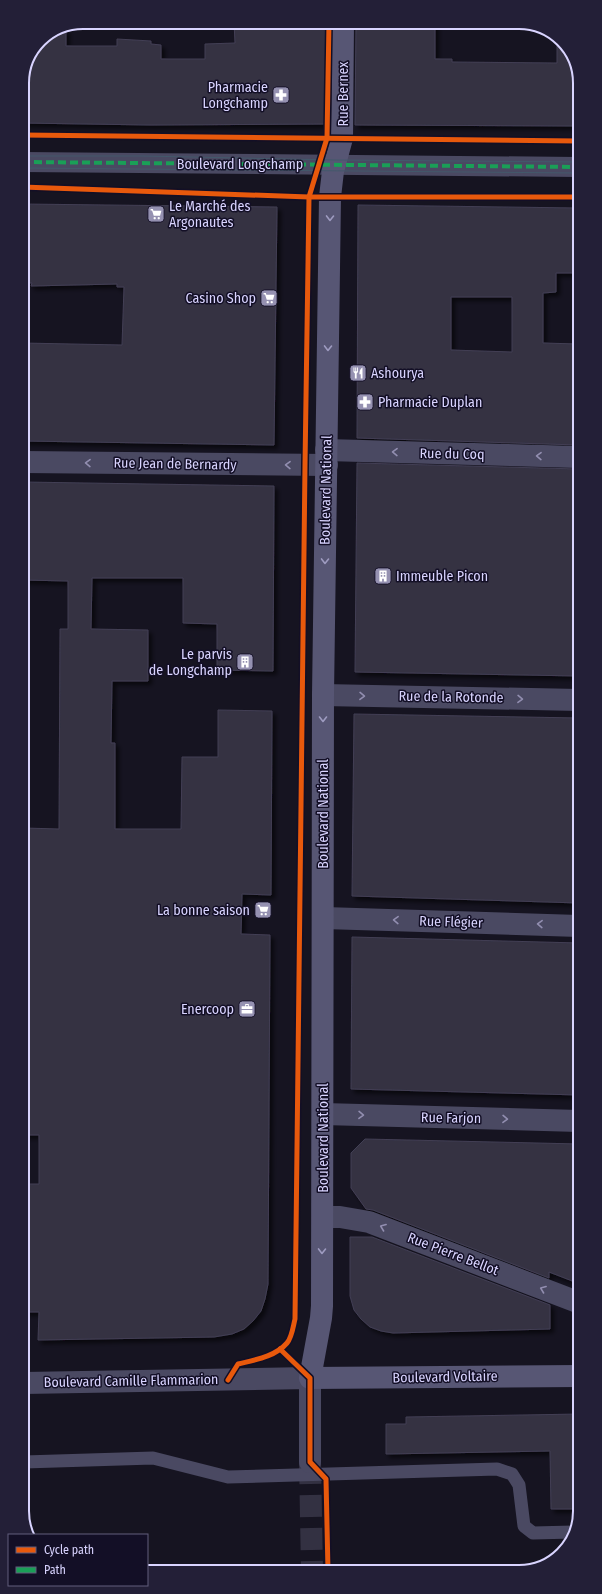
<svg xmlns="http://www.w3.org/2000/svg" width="602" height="1594" viewBox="0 0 602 1594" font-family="'Fira Sans Condensed',sans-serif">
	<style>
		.building { fill: #343243; stroke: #433f54; fill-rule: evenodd; filter: url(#shadow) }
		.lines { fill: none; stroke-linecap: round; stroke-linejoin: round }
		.tertiary-tunnel { stroke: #333142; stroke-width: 22; stroke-dasharray: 22 11; stroke-linecap: butt }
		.service { stroke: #4a4962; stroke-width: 13 }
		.pedestrian { stroke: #4a4962; stroke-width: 20 }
		.minor { stroke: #4a4962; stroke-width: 22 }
		.tertiary { stroke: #4a4962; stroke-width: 22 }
		.secondary { stroke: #575674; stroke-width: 22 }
		.tram { stroke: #43596b; stroke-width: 1 }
		.quiet { stroke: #1a9f57; stroke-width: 4; stroke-dasharray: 8 4; stroke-linecap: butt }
		.cycleway-casing { stroke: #130f26; stroke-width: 8 }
		.cycleway { stroke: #e8590c; stroke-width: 5 }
		.oneway { stroke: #9e9bc0 }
		.oneway2 { stroke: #928eb0 }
		.labels { text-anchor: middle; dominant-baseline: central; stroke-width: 3; stroke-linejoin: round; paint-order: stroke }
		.poi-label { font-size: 14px; fill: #d9d4ff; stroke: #130f26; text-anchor: end }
		.street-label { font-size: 14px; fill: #d9d4ff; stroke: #130f26 }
		.rim { fill: none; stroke: #d9d4ff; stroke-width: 2 }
	</style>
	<defs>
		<filter id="shadow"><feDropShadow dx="3.5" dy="3.5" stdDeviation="2" flood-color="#0009"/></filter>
	</defs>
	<rect width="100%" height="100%" fill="#161421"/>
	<g class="building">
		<path d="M234,22h96v102l-180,1 -128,-2v-43l18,-40 26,-11v17h51v-7l34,2v3l10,1v14h44v-15l30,-1z"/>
		<path d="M356,22h79v37h17v3l105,1v-27l2,1 19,30v59l-223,-1z"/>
		<path d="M22,204l255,3 -3,238 -251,-4 -1,-98 100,2 2,-58h-7v-3l-86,2 1,-3h-4l1,-11h-7z"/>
		<path d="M358,205l220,3v65h-22v19l-13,1v50l35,1v101l-221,-7zM451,297h61v55l-61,-2z"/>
		<path d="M357,463l221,6 1,207 -224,-4z"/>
		<path d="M23,482l251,4 -1,185 -56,-1v-46l-34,-1v-45h-91l-1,51 57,1v51h-36l-1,62h4v86h66l1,-72h36v-47l54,1 -1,184 -29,-1 -1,40 29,1 -2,349 -3,15 -4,12 -8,10 -9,8 -12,5 -18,3 -176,3 1,-28h-15v-128h15v-49h-15v-307l35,1 1,-200h8v-48l-45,-1z"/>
		<path d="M354,714l225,4v185l-227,-7z"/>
		<path d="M352,937l227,6v152l-228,-6z"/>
		<path d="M365,1139l214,5 1,140 -31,-12v6l-176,-68 -7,-1 -15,-21v-35z"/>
		<path d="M350,1237h22l178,68v24l-157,4 -12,-2 -11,-4 -9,-8 -7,-9 -4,-14z"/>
		<path d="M580,1414v95h-29l-1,-58 -164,3v-30h20v-7z"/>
	</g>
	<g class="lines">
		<path class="tertiary-tunnel" d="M310,1462l2,109"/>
		<path class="service" d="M24,1462l129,-4 75,19 269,-8 15,5 7,11 5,41 9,7 40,-1"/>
		<path class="pedestrian" d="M22,162l556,5"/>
		<g class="minor">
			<path d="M326,450l252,7"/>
			<path d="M23,462l304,3"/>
			<path d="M323,695l256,5"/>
			<path d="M324,918l255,8"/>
			<path d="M323,1114l256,7"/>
			<path d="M323,1217h17l29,5 211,81"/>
		</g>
		<path class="tertiary" d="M24,1383l286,-5v84"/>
		<path class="secondary" d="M343,22l-1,116 -9,33 -3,26 -7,498 -1,611 -1,12 -11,60 270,-2"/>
		<g class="tram">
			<path d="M22,156h120l194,4 242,2"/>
			<path d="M22,168l556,5"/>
		</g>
		<path class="quiet" d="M22,162l556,5"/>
		<g class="cycleway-casing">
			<g id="cycleway">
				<path d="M22,135l556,6"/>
				<path d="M22,187l287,10h269"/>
				<path d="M280,1349l30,29v84l16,17 2,92"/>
				<path d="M228,1380l10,-16c16,-4 37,-7 49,-21 5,-6 6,-16 8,-24l10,-854 4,-268 18,-59 2,-116"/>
			</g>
		</g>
		<use href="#cycleway" class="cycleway"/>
	</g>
	<defs><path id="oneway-chevron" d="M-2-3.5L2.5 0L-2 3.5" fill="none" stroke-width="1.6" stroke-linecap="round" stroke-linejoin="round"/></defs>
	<g class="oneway">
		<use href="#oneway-chevron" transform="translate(330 218) rotate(91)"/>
		<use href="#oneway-chevron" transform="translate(328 348) rotate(91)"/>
		<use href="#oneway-chevron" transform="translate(325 561) rotate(91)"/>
		<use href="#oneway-chevron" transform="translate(323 719) rotate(90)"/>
		<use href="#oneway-chevron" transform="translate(322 1251) rotate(91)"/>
	</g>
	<g class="oneway2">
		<use href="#oneway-chevron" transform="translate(395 452) rotate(-179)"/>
		<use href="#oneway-chevron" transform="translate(539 456) rotate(-179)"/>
		<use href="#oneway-chevron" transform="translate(88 463) rotate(-179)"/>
		<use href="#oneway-chevron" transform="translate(288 465) rotate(-179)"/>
		<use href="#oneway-chevron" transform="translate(362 696) rotate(1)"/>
		<use href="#oneway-chevron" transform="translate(520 699) rotate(1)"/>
		<use href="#oneway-chevron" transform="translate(396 920) rotate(-178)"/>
		<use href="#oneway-chevron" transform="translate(540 924) rotate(-178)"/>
		<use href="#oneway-chevron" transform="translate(361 1115) rotate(1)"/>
		<use href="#oneway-chevron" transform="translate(505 1119) rotate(1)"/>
		<use href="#oneway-chevron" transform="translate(383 1227) rotate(-159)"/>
		<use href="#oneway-chevron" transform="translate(543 1289) rotate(-159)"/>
	</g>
	<defs>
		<g id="pharmacy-square" transform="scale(0.9)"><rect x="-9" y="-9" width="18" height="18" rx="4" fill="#9591b1" stroke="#130f26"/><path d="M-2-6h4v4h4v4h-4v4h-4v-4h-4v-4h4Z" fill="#fff"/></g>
		<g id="supermarket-square" transform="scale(0.9)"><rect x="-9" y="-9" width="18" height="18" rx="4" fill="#9591b1" stroke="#130f26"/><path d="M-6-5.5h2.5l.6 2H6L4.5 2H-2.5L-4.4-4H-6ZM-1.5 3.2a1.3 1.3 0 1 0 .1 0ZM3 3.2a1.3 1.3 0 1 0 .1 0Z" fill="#fff"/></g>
		<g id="restaurant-square" transform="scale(0.9)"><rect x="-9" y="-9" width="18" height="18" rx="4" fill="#9591b1" stroke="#130f26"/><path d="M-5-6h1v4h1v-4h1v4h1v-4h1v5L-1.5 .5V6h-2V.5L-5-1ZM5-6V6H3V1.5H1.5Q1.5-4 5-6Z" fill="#fff"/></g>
		<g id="building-square" transform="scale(0.9)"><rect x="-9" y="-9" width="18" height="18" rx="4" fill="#9591b1" stroke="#130f26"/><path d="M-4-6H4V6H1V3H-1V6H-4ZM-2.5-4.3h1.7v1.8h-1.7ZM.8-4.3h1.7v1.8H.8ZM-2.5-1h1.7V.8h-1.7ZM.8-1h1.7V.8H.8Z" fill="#fff"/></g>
		<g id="office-square" transform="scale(0.9)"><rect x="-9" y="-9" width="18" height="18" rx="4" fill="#9591b1" stroke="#130f26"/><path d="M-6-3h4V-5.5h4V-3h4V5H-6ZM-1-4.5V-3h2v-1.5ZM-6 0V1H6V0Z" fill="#fff"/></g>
	</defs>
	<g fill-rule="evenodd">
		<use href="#pharmacy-square" x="281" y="95"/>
		<use href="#supermarket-square" x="156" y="214"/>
		<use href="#supermarket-square" x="269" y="298"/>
		<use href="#restaurant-square" x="358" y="373"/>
		<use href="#pharmacy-square" x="365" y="402"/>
		<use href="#building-square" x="383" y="576"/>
		<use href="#building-square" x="245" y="662"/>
		<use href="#supermarket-square" x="263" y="910"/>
		<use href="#office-square" x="247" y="1009"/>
	</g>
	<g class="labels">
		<g class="poi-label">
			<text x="268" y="87">Pharmacie<tspan x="268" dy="16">Longchamp</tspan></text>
			<text x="169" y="206" text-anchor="start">Le Marché des<tspan x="169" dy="16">Argonautes</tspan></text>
			<text x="256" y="298">Casino Shop</text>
			<text x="371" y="373" text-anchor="start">Ashourya</text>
			<text x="378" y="402" text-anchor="start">Pharmacie Duplan</text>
			<text x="396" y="576" text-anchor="start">Immeuble Picon</text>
			<text x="232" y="654">Le parvis<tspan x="232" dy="16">de Longchamp</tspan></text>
			<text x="250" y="910">La bonne saison</text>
			<text x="234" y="1009">Enercoop</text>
		</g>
		<g class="street-label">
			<text transform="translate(343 94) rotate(-90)">Rue Bernex</text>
			<text x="240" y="164">Boulevard Longchamp</text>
			<text transform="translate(452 454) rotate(1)">Rue du Coq</text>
			<text transform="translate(175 464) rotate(1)">Rue Jean de Bernardy</text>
			<text transform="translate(326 490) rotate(-89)">Boulevard National</text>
			<text transform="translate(451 697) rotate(1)">Rue de la Rotonde</text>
			<text transform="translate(323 814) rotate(-90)">Boulevard National</text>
			<text transform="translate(451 922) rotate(2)">Rue Flégier</text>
			<text transform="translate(451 1118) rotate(1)">Rue Farjon</text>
			<text transform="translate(323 1138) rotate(-90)">Boulevard National</text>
			<text transform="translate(453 1254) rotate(21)">Rue Pierre Bellot</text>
			<text transform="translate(445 1377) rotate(-1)">Boulevard Voltaire</text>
			<text transform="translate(131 1381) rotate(-1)">Boulevard Camille Flammarion</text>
		</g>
	</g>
	<path d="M0 0H602V1594H0ZM83 29H519A54 54 0 0 1 573 83V1511A54 54 0 0 1 519 1565H83A54 54 0 0 1 29 1511V83A54 54 0 0 1 83 29Z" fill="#231f37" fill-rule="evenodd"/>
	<path class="rim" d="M83 29H519A54 54 0 0 1 573 83V1511A54 54 0 0 1 519 1565H83A54 54 0 0 1 29 1511V83A54 54 0 0 1 83 29Z"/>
	<rect x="8" y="1534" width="140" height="52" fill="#130f26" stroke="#625e7d"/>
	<rect x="16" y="1547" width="20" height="6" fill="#e8590c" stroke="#625e7d"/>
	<text x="44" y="1554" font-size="12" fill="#d9d4ff">Cycle path</text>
	<rect x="16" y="1567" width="20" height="6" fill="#1a9f57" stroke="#625e7d"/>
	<text x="44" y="1574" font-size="12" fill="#d9d4ff">Path</text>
</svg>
